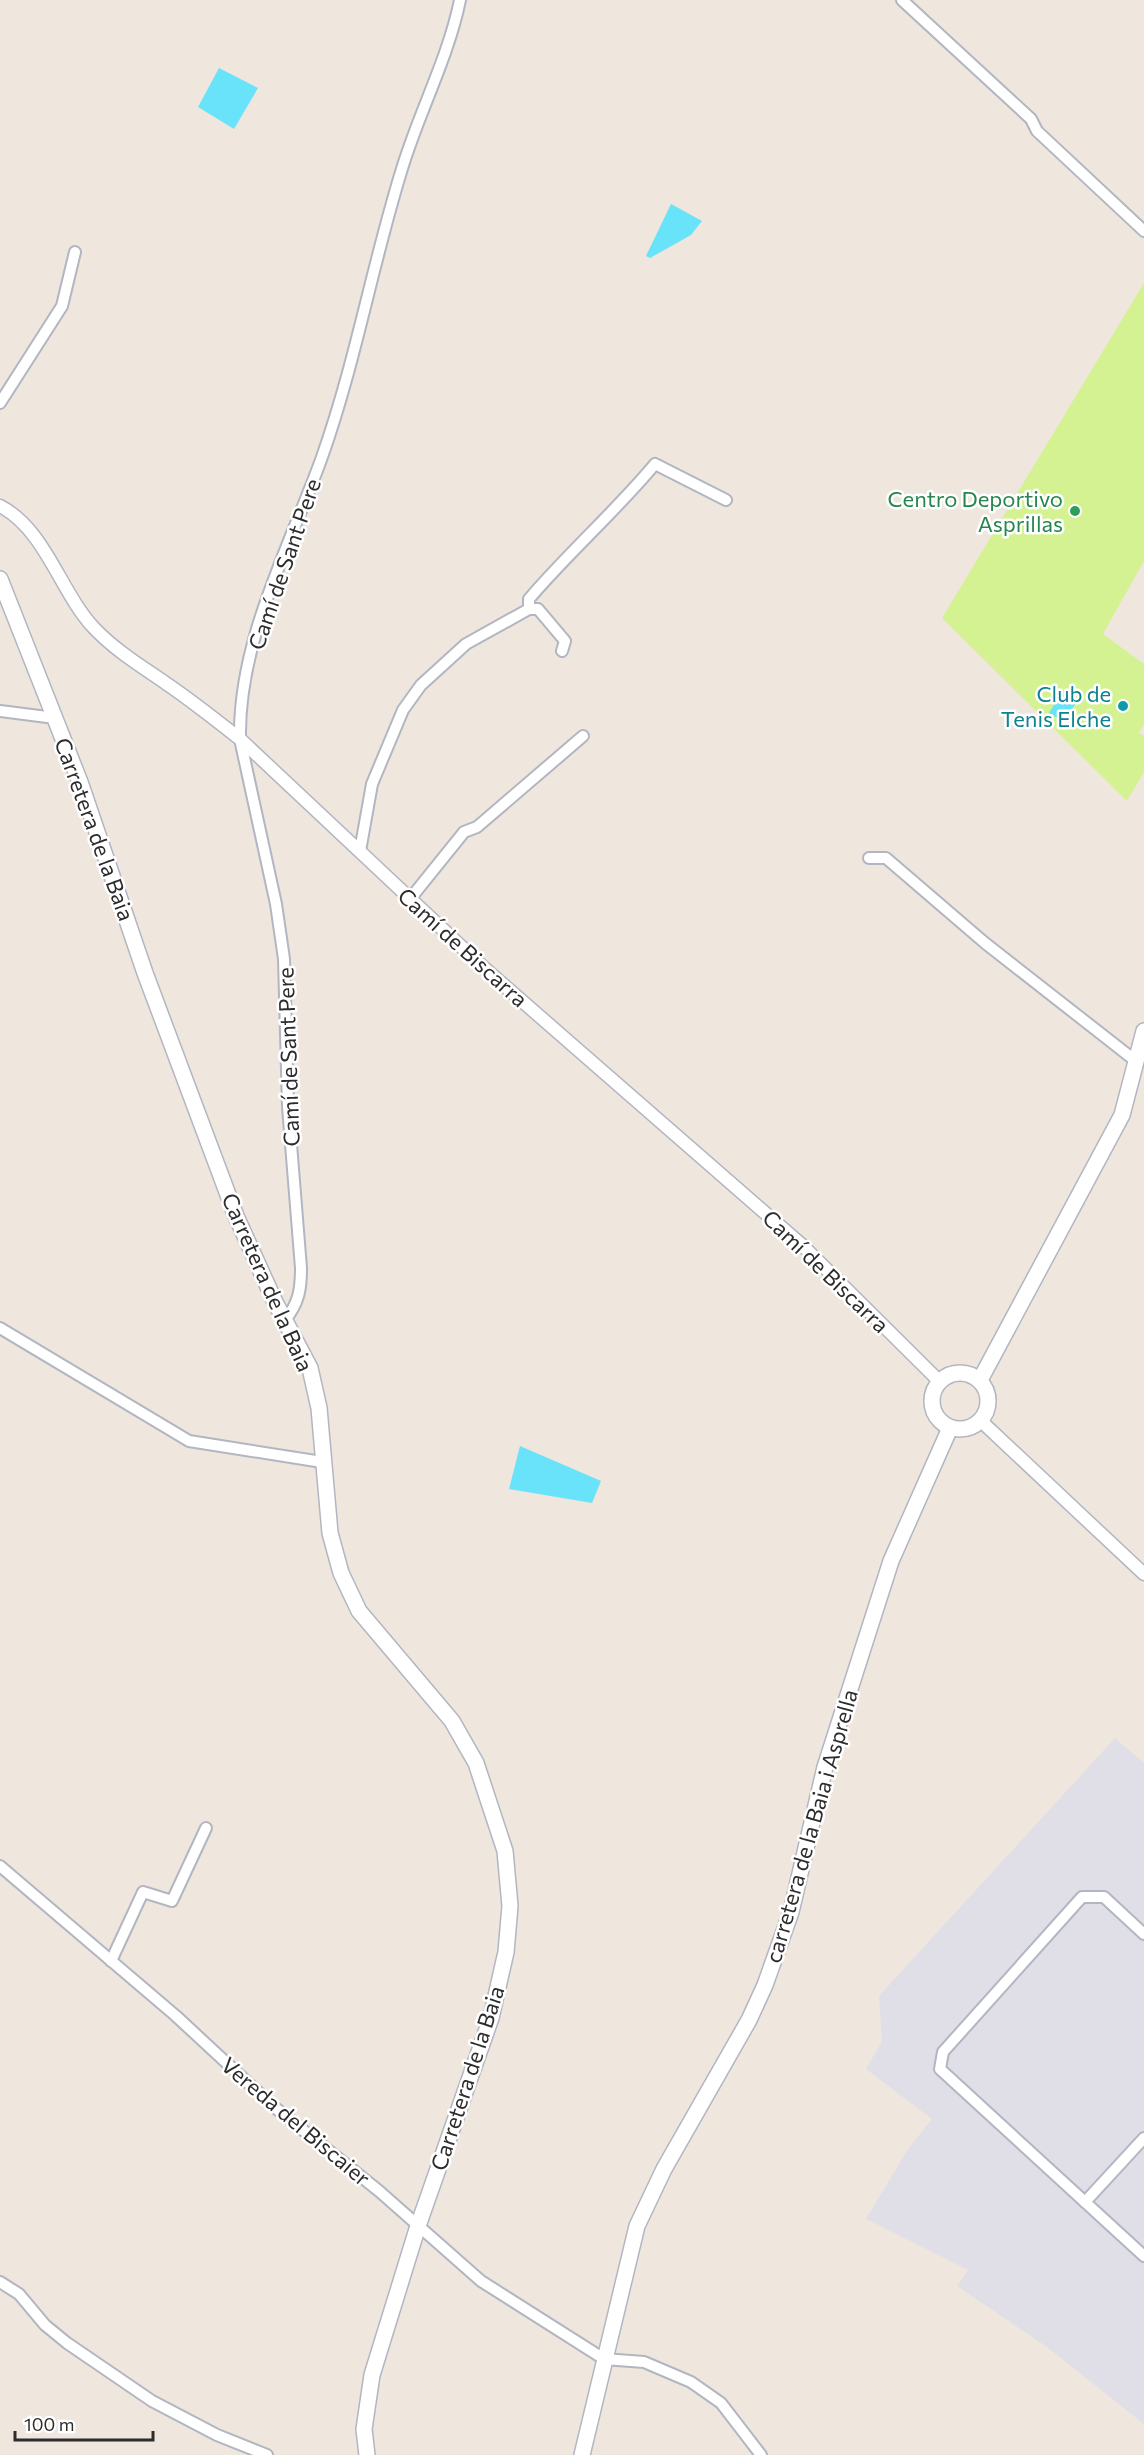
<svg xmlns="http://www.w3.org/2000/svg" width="1144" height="2455" viewBox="0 0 1144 2455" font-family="Commissioner,sans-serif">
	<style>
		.industrial { fill: #e0dfe7 }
		.pitch { fill: #d4f291 }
		.water { fill: #69e3f9 }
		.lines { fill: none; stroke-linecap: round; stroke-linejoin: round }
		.minor-casing { stroke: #b2b6c1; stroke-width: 14 }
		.tertiary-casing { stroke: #b2b6c1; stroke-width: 15 }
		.secondary-casing { stroke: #b2b6c1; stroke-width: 18 }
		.minor { stroke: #fff; stroke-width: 10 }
		.tertiary { stroke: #fff; stroke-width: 12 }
		.secondary { stroke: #fff; stroke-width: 15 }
		.leisure-dot { fill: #2e9e5b; stroke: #fff; stroke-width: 2 }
		.culture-dot { fill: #0f9aa8; stroke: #fff; stroke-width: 2 }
		.labels { text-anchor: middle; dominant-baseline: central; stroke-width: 5; stroke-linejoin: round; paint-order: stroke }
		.leisure-label { font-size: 22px; fill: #27864d; stroke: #fff; text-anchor: end }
		.street-label { font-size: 22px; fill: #2c2c2c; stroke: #fff }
		.culture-label { font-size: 22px; fill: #0d838f; stroke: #fff; text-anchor: end }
	</style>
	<rect width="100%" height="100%" fill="#efe6de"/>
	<path class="industrial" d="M1115,1738l29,25v661l-97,-77 -90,-61 11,-16 -102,-51 42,-70 24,-30 -66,-50 16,-28 -3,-45z"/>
	<path class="pitch" d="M1144,283v278l-41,73 41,30v60l-5,9 5,3v36l-17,29 -185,-183z"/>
	<g class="water">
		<path d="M219,68l39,20 -24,41 -36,-22z"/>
		<path d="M671,204l31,17 -11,14 -41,23 -4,-2z"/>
		<path d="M1063,690l15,10 -14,22 -15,-9z"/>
		<path d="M520,1446l81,35 -9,22 -83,-14z"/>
	</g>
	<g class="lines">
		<g class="minor-casing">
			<g id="minor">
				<path d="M902,0l129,119 6,12 107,100"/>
				<path d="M0,403l62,-97 13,-54"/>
				<path d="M529,609v-10c40,-47 86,-87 126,-135l71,36"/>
				<path d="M0,711l55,7"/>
				<path d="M360,851l12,-67 31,-74 18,-25 45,-41 63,-35h9l27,32 -3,10"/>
				<path d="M869,858h17l99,85 152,119"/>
				<path d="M410,899l54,-67 13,-5 106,-91"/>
				<path d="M285,1320c14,-17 16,-31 16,-52l-13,-161 -4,-148 -8,-55 -36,-165c-2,-98 50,-193 82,-282 33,-93 50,-191 79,-285 17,-58 47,-113 59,-172"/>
				<path d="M0,1328l189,113 133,21"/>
				<path d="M0,1866l176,150 97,90 106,85 102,90 123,78 40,3 47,20 30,21 40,52"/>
				<path d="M1144,1934l-40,-37h-22l-139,155 -3,17 204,187"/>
				<path d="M111,1961l32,-69 29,9 34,-73"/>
				<path d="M1085,2202l59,-64"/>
				<path d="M0,2282l19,12 26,31 22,18 85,58 65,34 50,20"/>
			</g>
		</g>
		<g class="tertiary-casing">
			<g id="tertiary">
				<path d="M0,506c46,24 60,86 94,122 22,23 47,38 73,56 25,17 49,36 73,55l243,228 320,279 136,135"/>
				<path d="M981,1421l163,153"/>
			</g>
		</g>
		<g class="secondary-casing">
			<g id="secondary">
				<path d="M0,579l80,203 65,191 91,243 39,86 35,66 9,40 11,125 11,40 18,38 93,110 24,42 29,88 5,55 -4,46 -15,66 -73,208 -46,149 -8,54 3,26"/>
				<circle cx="960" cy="1401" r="28"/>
				<path d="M980,1380l142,-265 22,-84"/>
				<path d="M582,2455l55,-229 27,-57 85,-149 16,-35 26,-73 34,-145 66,-206 59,-133"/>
			</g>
		</g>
		<use href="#minor" class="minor"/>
		<use href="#tertiary" class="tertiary"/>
		<use href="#secondary" class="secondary"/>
	</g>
	<circle class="leisure-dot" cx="1075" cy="511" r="6"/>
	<circle class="culture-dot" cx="1123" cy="706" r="6"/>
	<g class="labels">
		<g class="leisure-label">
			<text x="1063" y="498">Centro Deportivo<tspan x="1063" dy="25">Asprillas</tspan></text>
		</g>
		<g class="street-label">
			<text transform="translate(284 564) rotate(-71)">Camí de Sant Pere</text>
			<text transform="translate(95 829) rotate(70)">Carretera de la Baia</text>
			<text transform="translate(463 947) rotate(42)">Camí de Biscarra</text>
			<text transform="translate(288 1057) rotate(-92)">Camí de Sant Pere</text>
			<text transform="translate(826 1271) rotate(44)">Camí de Biscarra</text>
			<text transform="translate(268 1282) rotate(66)">Carretera de la Baia</text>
			<text transform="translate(811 1826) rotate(-74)">carretera de la Baia i Asprella</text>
			<text transform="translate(467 2078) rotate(-72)">Carretera de la Baia</text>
			<text transform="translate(296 2121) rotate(40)">Vereda del Biscaier</text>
		</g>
		<g class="culture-label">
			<text x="1111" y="693">Club de<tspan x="1111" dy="25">Tenis Elche</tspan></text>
		</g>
	</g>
	<path d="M15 2431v9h138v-9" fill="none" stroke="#2c2c2c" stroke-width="3"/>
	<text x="24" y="2431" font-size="18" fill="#2c2c2c" stroke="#ffffff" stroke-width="4.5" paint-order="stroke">100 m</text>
</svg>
